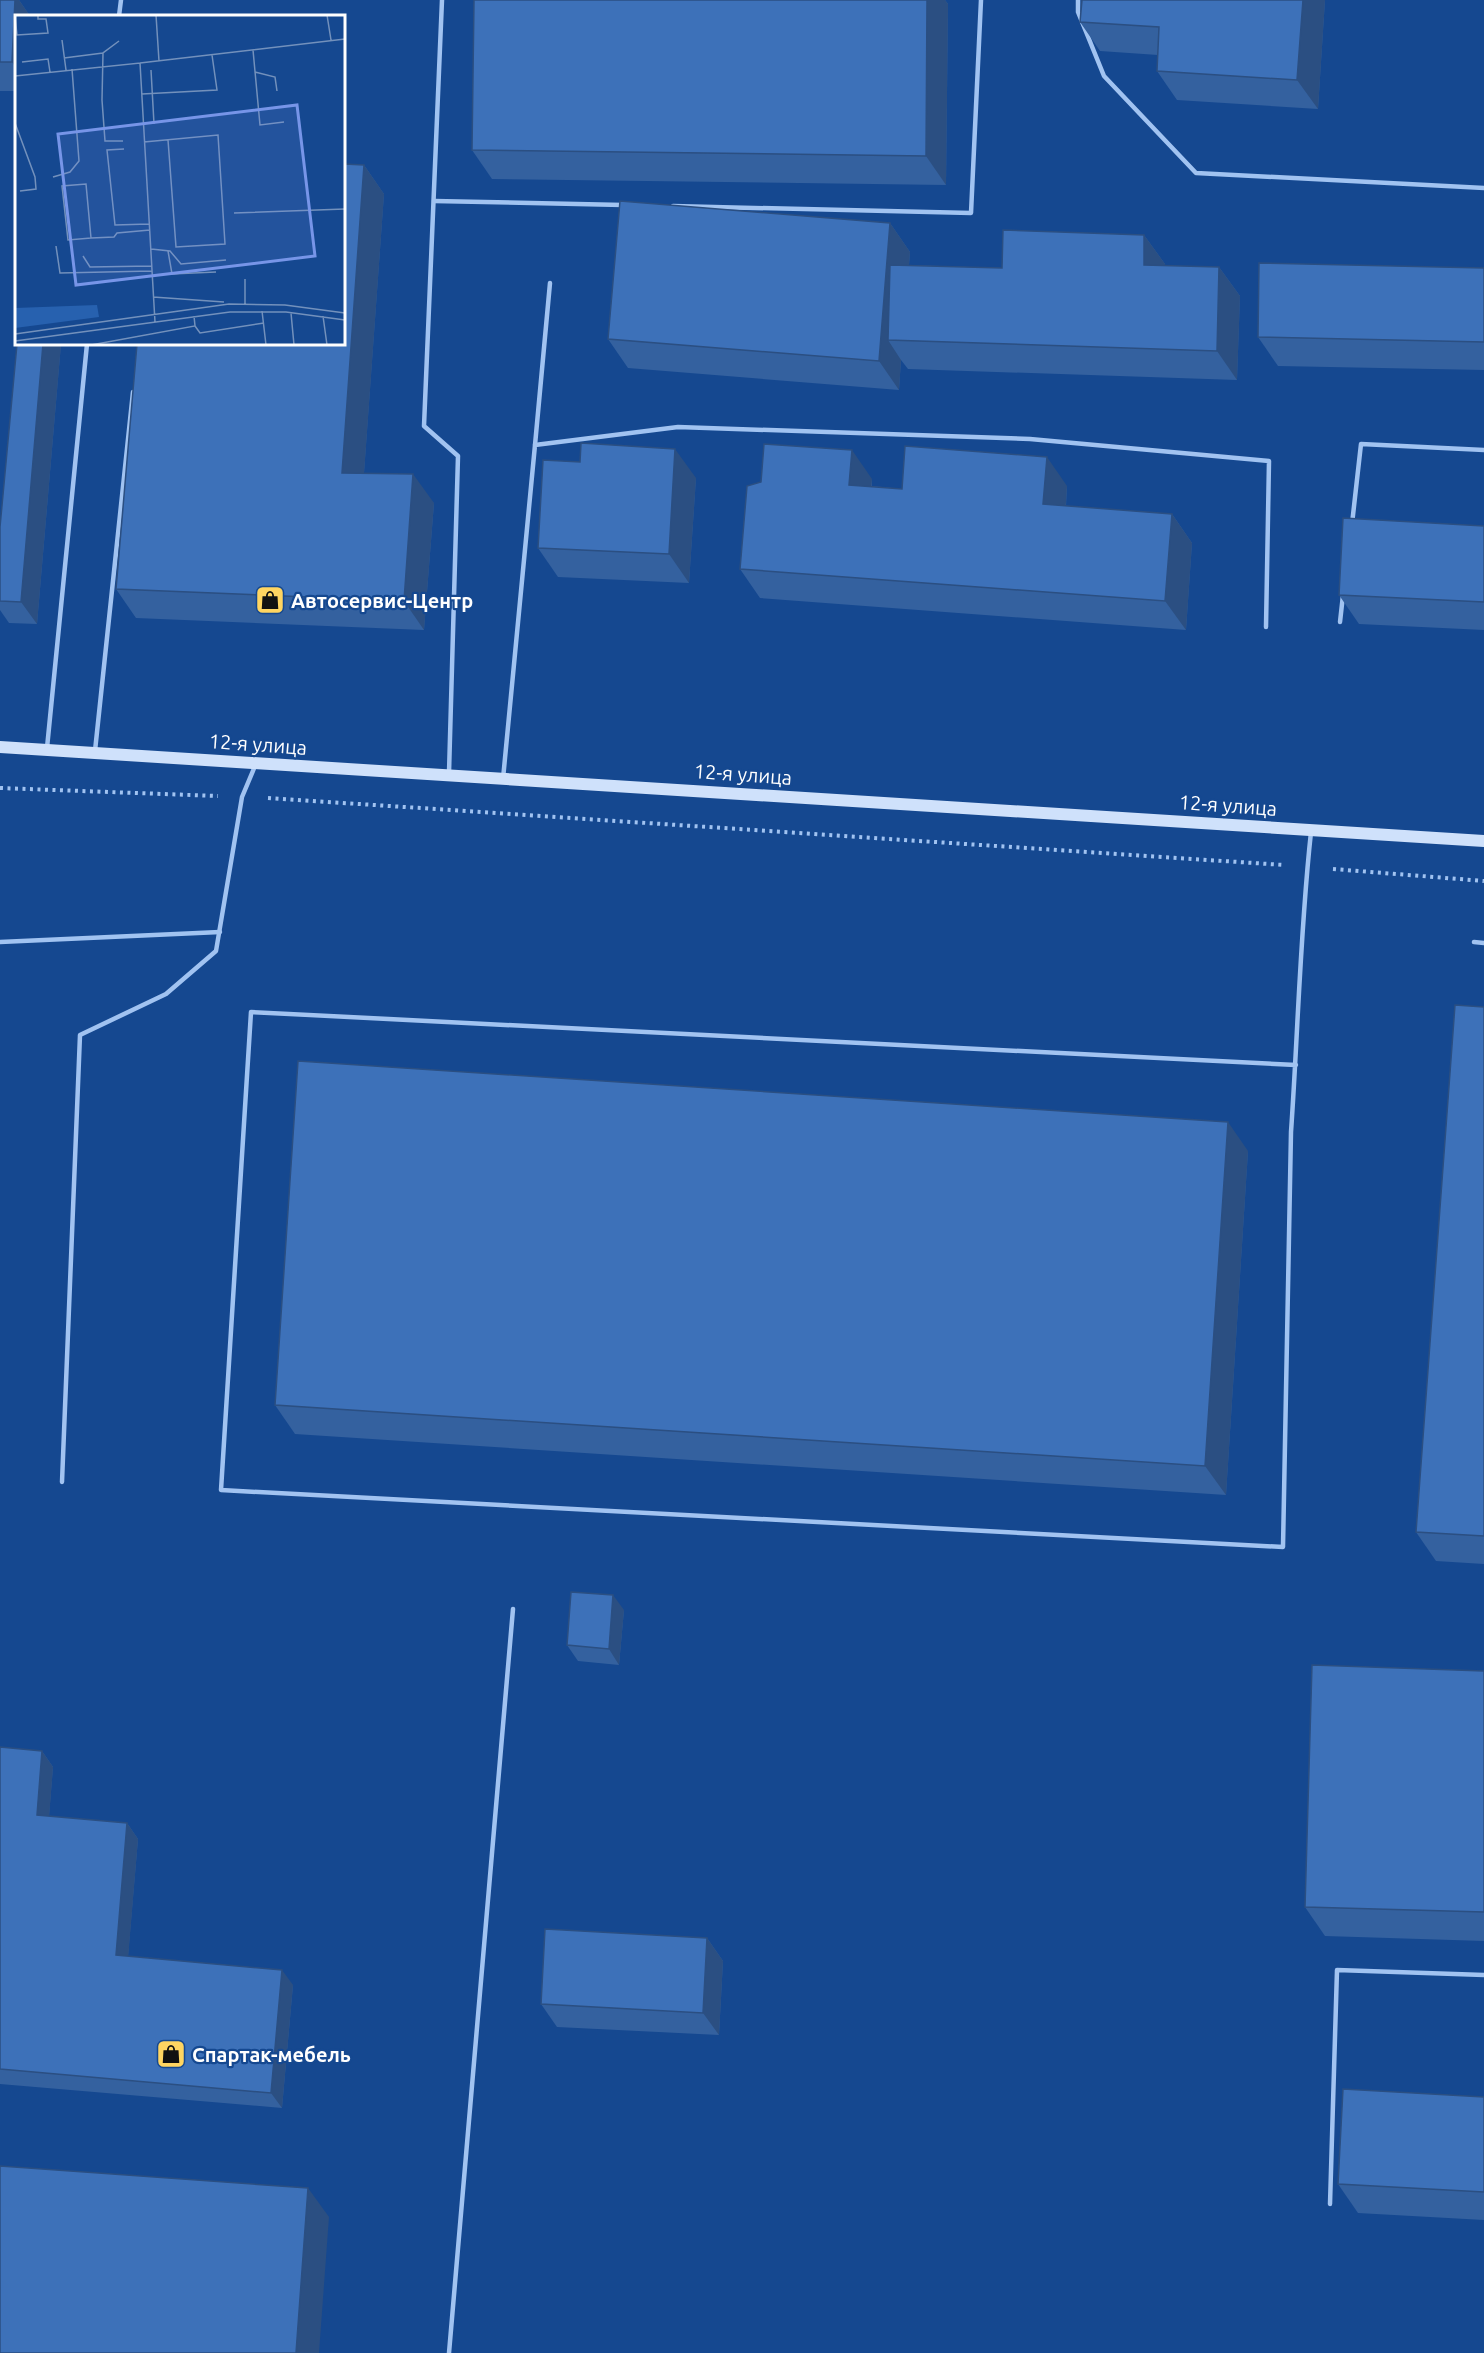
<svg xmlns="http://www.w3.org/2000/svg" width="1484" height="2353" viewBox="0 0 1484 2353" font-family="Ubuntu,sans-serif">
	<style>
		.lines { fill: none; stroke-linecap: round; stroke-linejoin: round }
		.path { stroke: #a1c3f1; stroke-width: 4; stroke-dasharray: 3 4.5; stroke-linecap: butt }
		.lane { stroke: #a1c3f1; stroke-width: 4.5 }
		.secondary { stroke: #cfe1fb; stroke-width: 12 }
		.wall { fill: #34619f }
		.shaded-wall { fill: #2b4f82 }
		.building { fill: #3d71b9; stroke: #2b4f82; stroke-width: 1.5 }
		.labels { text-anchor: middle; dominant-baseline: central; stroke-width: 4.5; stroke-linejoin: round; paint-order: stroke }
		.poi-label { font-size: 20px; font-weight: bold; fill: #fff; stroke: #154890; text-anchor: start }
		.street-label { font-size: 20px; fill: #fff; stroke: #154890 }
		.inset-road { fill: none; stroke: #7391bc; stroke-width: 1.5 }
		.view { fill: #7795e8; fill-opacity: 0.15; stroke: #7795e8; stroke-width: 3 }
		.inset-edge { fill: none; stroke: #fff; stroke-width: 3 }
	</style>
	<rect width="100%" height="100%" fill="#154890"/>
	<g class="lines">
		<g class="path">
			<path d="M0,788l218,8"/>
			<path d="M268,798l1016,67"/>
			<path d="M1333,869l151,12"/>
		</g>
		<g class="lane">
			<path d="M442,0l-18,426 34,30 -9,317"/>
			<path d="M1078,0v12l26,64 92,97 288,15"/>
			<path d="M119,16l2,-16"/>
			<path d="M434,201l189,4"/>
			<path d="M673,206l298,7 10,-213"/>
			<path d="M535,445l15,-162"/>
			<path d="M1352,524l9,-80 123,6"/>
			<path d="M1340,622l3,-27"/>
			<path d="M47,748l40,-404"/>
			<path d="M95,751l38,-359"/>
			<path d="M503,779l32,-334 143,-18 352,12 239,22 -3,166"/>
			<path d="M0,942l220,-10"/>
			<path d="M1474,942l10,1"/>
			<path d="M1296,1065l-1045,-53 -30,478 1062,57 8,-415c7,-100 9,-200 20,-300"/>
			<path d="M62,1482l18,-447 86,-41 50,-43 26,-154 13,-31"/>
			<path d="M1330,2204l7,-234 147,5"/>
			<path d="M449,2353l64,-744"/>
		</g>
		<path class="secondary" d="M0,747l1484,94"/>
	</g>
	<g class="wall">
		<path d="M0,0h19l11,16h-14v75h-16z"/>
		<path d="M474,0h471l3,4 -2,181 -454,-6 -20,-29z"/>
		<path d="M1325,0l-7,109 -141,-9 -20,-29 1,-16 -58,-4 -20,-29z"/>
		<path d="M364,165l20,29 -20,279 70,30 -10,127 -288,-12 -20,-29z"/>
		<path d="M890,223l20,29 -1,13 93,3 142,-33 21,29v2l54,1 21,29 -3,84 -329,-11 -7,-9 -2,30 -271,-22 -20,-29z"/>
		<path d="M1484,268v102l-206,-4 -20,-29z"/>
		<path d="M17,344h44l-24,280 -28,-1 -9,-13v-83z"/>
		<path d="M580,462l116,16 -7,105 -131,-6 -20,-29z"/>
		<path d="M872,479v7l30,3 165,-3 -1,20 106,8 20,29 -6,87 -426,-32 -20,-29z"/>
		<path d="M1484,526v104l-125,-6 -20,-29z"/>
		<path d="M1484,1007v557l-48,-3 -20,-29z"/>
		<path d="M1248,1151l-22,344 -931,-61 -20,-29z"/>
		<path d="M624,1610l-5,55 -41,-4 -11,-16z"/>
		<path d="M1484,1671v270l-159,-5 -20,-29z"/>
		<path d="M0,1747l42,4 11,16 -4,49 78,7 11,16 -10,117 165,29 -11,123 -282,-24z"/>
		<path d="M707,1938l16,23 -4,74 -162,-8 -16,-23z"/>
		<path d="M1484,2097v123l-126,-7 -20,-29z"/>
	</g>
	<g class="shaded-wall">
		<path d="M15,0h4l11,16h-14v52l-4,-6z"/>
		<path d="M927,0h18l3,4 -2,181 -20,-29z"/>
		<path d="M1303,0h22l-7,109 -21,-29z"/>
		<path d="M364,165l20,29 -22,308 -20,-29z"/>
		<path d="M890,223l20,29 -7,89 -15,-1 13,20 -2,30 -20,-29z"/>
		<path d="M1144,235l21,29 -1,30 -20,-29z"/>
		<path d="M1219,267l21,29 -3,84 -20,-29z"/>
		<path d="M43,344h18l-24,280 -16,-22z"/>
		<path d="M675,449l21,29 -7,105 -20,-29z"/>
		<path d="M852,450l20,29 -3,35 -20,-29z"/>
		<path d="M1047,457l20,29 -3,47 -21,-29z"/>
		<path d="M413,474l21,29 -10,127 -20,-29z"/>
		<path d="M1172,514l20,29 -6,87 -21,-29z"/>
		<path d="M1228,1122l20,29 -22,344 -21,-29z"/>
		<path d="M613,1595l11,15 -5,55 -10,-16z"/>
		<path d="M42,1751l11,16 -5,64 -11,-16z"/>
		<path d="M127,1823l11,16 -11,132 -11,-16z"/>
		<path d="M707,1938l16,23 -4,74 -16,-22z"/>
		<path d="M282,1970l11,15 -11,123 -11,-15z"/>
		<path d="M308,2188l21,29 -10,136h-23z"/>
	</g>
	<g class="building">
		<path d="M0,0h15l-3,62h-12z"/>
		<path d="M474,0h453l-1,156 -454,-6z"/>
		<path d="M1082,0h221l-6,80 -140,-9 2,-44 -79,-5z"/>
		<path d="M344,164l20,1 -22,308 71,1 -9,127 -288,-12 21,-245h207z"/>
		<path d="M620,201l270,22 -11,138 -271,-22z"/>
		<path d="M1003,230l141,5v30l75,2 -2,84 -329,-11 2,-75 112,3z"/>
		<path d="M1259,263l225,5v74l-226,-5z"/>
		<path d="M17,344h26l-22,258 -21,-1v-74z"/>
		<path d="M581,443l94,6 -6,105 -131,-6 5,-88 37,2z"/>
		<path d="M764,444l88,6 -3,35 53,4 3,-43 142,11 -4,47 129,10 -7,87 -425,-32 7,-83 14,-4z"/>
		<path d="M1343,518l141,8v76l-145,-7z"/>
		<path d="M1455,1005l29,2v529l-68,-4z"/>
		<path d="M298,1061l930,61 -23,344 -930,-61z"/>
		<path d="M571,1592l42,3 -4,54 -42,-4z"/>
		<path d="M1312,1665l172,6v241l-179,-5z"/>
		<path d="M0,1747l42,4 -5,64 90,8 -11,132 166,15 -11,123 -271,-24z"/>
		<path d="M545,1929l162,9 -4,75 -162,-9z"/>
		<path d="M1343,2089l141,8v95l-146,-8z"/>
		<path d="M0,2166l308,22 -12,165h-296z"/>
	</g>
	<defs>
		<g id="shop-square" transform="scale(1.5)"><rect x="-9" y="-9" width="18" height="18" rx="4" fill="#ffd561" stroke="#154890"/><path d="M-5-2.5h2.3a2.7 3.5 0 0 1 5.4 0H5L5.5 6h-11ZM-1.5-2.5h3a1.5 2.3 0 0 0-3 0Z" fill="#111"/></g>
	</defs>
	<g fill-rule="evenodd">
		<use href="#shop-square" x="270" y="600"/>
		<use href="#shop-square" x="171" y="2054"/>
	</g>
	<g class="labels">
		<g class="poi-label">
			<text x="291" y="600">Автосервис-Центр</text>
			<text x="192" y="2054">Спартак-мебель</text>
		</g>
		<g class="street-label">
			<text transform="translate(258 744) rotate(4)">12-я улица</text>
			<text transform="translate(743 774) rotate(4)">12-я улица</text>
			<text transform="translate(1228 805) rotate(4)">12-я улица</text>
		</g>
	</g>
	<g transform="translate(15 15)">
		<rect width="330" height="330" fill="#154890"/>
		<path d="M82,290l2,12 -84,11v-20z" fill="#2761af"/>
		<path class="inset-road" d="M141,0l3,46M312,0l4,25M0,1l2,19 31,-2 -2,-14h-8v-4M47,25l4,30M104,26l-16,12 -1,47 3,41h18M238,35l7,75 24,-3M49,43l39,-5M7,47l26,-3 2,13M125,48l205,-24M136,55l3,54M240,57l20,5 2,14M0,61l125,-13 15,259M127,79l75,-4 -5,-35M0,108l20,54 1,12 -16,2M129,127l74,-7 7,109 -49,3 -8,-107M109,134l-17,1 8,75 34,-1M38,162l17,-5 9,-11 -7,-92M219,198l111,-4M76,223l-5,-54 -24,2 6,54 23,-2 23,-1 3,-4 33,-3M41,231l4,27 92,-2M136,234l19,2 11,13 45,-4M153,236l4,23 44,-2M68,241l7,11 62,-1M230,264v25M138,282l71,5M247,296l4,34M276,298l3,32M308,301l4,29M180,311l5,7 64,-10M0,319l214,-30 56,1 60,8M0,326l215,-29h56l59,8M76,330l104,-19 -1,-10"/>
		<path class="view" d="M282,90l18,151 -239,29 -18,-151z"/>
		<rect width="330" height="330" class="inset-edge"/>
	</g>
</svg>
